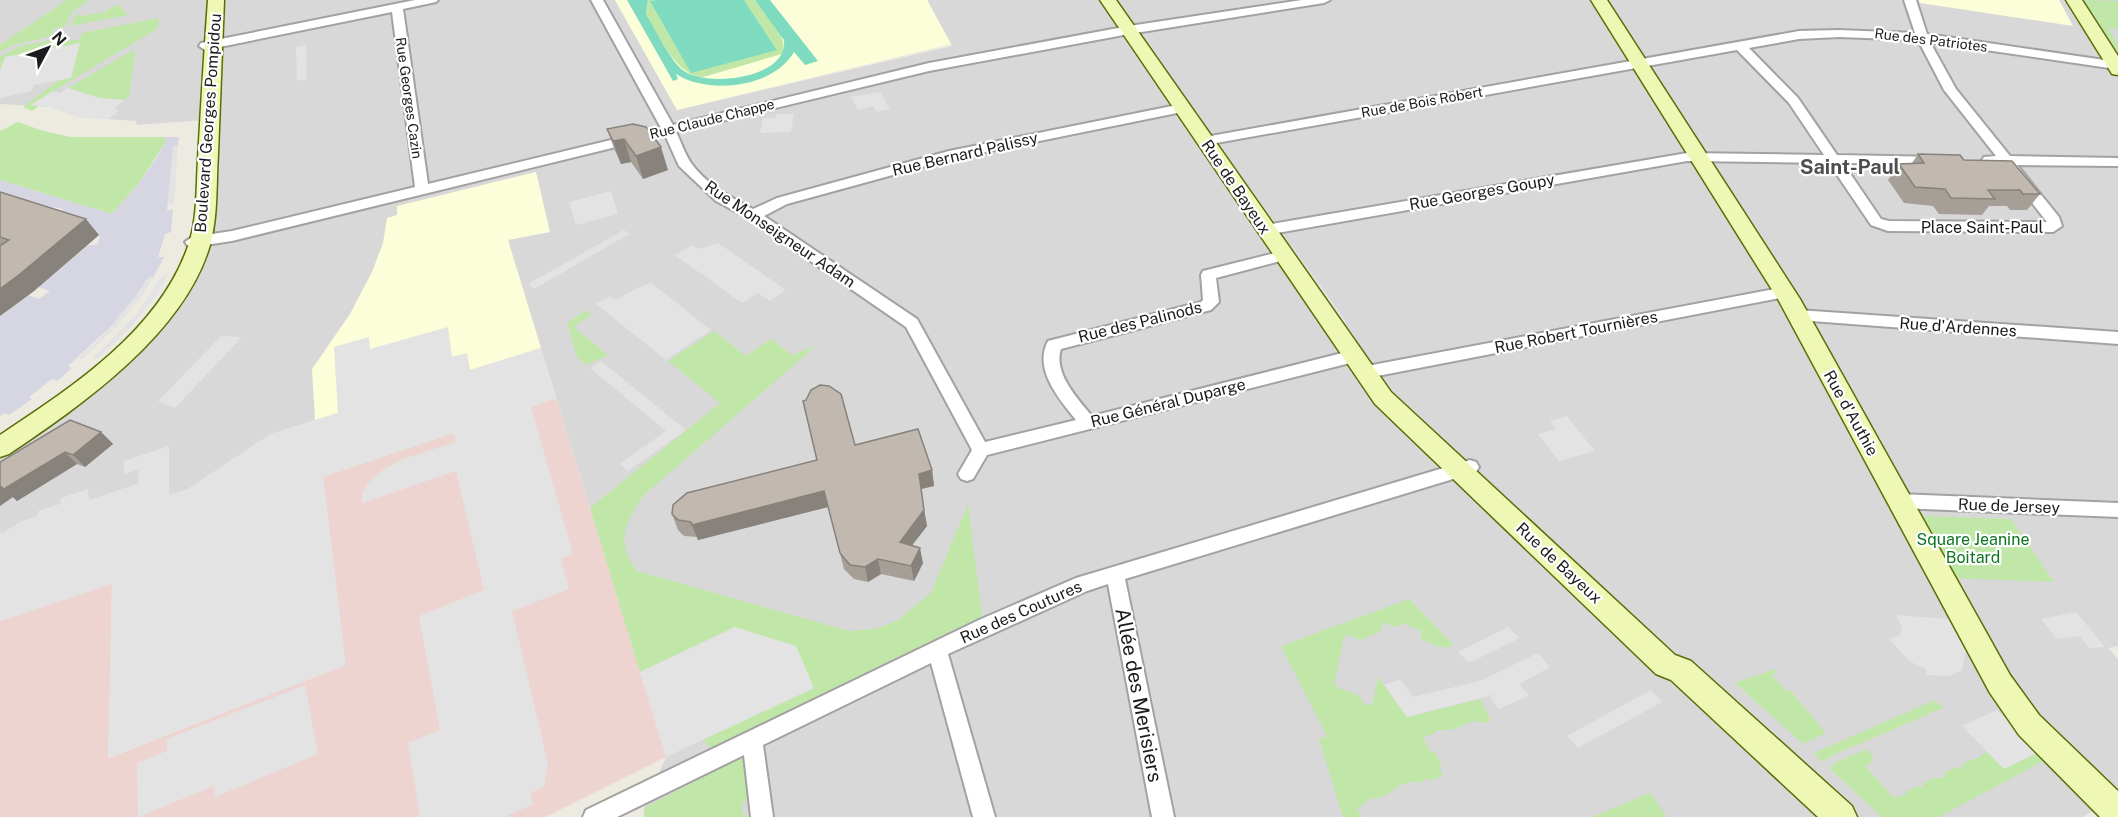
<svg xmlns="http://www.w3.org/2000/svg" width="2118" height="817" viewBox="0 0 2118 817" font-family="'Public Sans',sans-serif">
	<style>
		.residential { fill: #d9d8d8 }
		.commercial { fill: #eed4d0 }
		.education { fill: #fbfed8 }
		.grass { fill: #c0e7a7 }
		.pitch { fill: #7fdbc0 }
		.parking { fill: #e3e3e3 }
		.plaza { fill: #d6d5e2 }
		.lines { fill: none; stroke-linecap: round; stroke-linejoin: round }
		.street-casing { stroke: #a2a2a2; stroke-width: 4 }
		.secondary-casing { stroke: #596e07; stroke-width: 3 }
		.street { fill: #fff; fill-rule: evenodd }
		.secondary { fill: #eef8b4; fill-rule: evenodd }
		.wall { fill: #a69f97 }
		.shaded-wall { fill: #87827b }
		.building { fill: #c1b9b0; stroke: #87827b; stroke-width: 1.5 }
		.labels { text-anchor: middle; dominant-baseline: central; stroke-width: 4.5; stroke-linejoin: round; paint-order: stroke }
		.far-street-label { font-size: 14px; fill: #1b1b1b; stroke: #fff }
		.street-label { font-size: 16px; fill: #1b1b1b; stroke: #fff }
		.park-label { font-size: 16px; fill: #0d7520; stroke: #fff }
		.quarter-label { font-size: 20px; font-weight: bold; fill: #4e4e4e; stroke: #fff }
		.near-street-label { font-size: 20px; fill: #1b1b1b; stroke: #fff }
	</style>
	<rect width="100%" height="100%" fill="#edeae1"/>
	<path class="residential" d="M0,0h615l62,110 275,-64 -25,-46h1191v646l-10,2 10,11v151l-22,-1 -13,8h-1439v-9l22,-51 -125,-409 -270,86 -83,55 -174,57 -14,10v-104l122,-100 77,-99 4,-133 -66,5 -1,-4 -58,-4 -28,-10 -50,-3z"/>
	<path class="commercial" d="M556,398l110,359 -121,60h-545v-196l112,-38 -3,175 236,-93 -22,-188z"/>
	<g class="education">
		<path d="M615,0h312l24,44 -274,66z"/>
		<path d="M1919,0h140l14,26 -153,-23z"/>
		<path d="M536,172l14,60 -42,8 33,108 -226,72 -3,-51 38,-55 22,-42 11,-29 4,-25 10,-3v-9z"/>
	</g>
	<g class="grass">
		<path d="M67,0h22l-16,11 -9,16 -11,2 -1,7 -39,9 -13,7v-7z"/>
		<path d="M648,0h8l-5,1 126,49 -33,-50h11c10,14 35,36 27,54l-82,24c-28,-9 -40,-41 -54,-64z"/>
		<path d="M2084,0l34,1v28l-10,-1 10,16v9z"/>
		<path d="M118,4l10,11 -58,11 7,-13 3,3 24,-4z"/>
		<path d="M159,18l-2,11 -125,75 6,3 -6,4 -9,-4 36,-27 12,-2 -71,-8v-13l20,-11 31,-6 -1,4 30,-5 2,-6z"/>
		<path d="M133,50l2,4 -6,42 -5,4 -25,-2 -31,-10z"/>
		<path d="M18,122l22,8 30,7h94l2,4 -26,41 -28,32 -112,-34v-49z"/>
		<path d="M586,310l5,5 -17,12 34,28 -22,10 -9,-8 -10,-34z"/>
		<path d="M714,331l32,25 25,-17 21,16 24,-9 -172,149c-19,26 -29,49 -7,76l212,60 27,-2 22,-9 33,-27 37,-89 14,112 -269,132 -6,-2 -3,-7 110,-51 -79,-61 -95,45 -50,-164 130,-105 -52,-42z"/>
		<path d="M1925,516l86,3 43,63 -99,-4 -32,-57z"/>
		<path d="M1409,599l44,45 -3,3h-10l-20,-8 2,-8 -12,-4 -4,-4 -10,4 -13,-5 -3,10 -20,8 -11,-5 -5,2 -10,46 4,5 20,7 5,8 9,3 6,-29 29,40 73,-18 11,22 -9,2 -8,-2 -23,9h-13l-5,4 -10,3 8,16 4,-1 7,14 -3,1 4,8 -12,6 -3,-3 -11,6 -3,-3c-5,2 -11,2 -15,5 -7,5 -16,14 -27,12l-15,11 5,8h-19l-24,-78 8,-3 -46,-90z"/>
		<path d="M1776,669l2,3 -6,3 14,16 4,-1 36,43 -23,11 -68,-61z"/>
		<path d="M1935,700l8,8 -112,48 -9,6 -8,-9z"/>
		<path d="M1867,749l7,9 -4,2 2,3 -7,3 29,32 7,-3 2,1 4,-2 -2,-2 12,-6 3,2 4,-2 -2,-2 14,-7 2,2 8,-3 -2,-3 14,-6 2,2 4,-2 -2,-3 14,-6h5l-1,-2 7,-4 17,17 35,-17 8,7 -108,58h-57l-53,-49 8,-6z"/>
		<path d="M744,756l6,39 -8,9 1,10 7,3h-105l-1,-9z"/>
		<path d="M1650,793l17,24h-75z"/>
	</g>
	<g class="pitch">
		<path d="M627,0h21l-2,14c10,16 24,47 38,57 24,17 105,7 100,-31l-29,-40h15l48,61 -13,4 -11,-13c-21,36 -85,43 -118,22l2,5 -5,2z"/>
		<path d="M656,0h88l33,50 -86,23 -41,-72z"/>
	</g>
	<g class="parking">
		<path d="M80,43l-9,35 -37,7 -2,6 -32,7v-28l5,-13z"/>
		<path d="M306,45l1,34 -10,2 -1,-34z"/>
		<path d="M68,88l31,10 25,2 -10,9 6,1 -11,9 -31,-2 -28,-10 -19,-2 22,-14 7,2z"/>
		<path d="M880,92l10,17 -13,3 -4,-6 -15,4 -7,-13z"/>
		<path d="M776,114h18l-3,18 -31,1 3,-15h12z"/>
		<path d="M178,145l-4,58 -6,1 5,-57z"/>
		<path d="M611,191l7,23 -42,11 -7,-23z"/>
		<path d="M624,230l5,4 -95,55 -6,-5z"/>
		<path d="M718,243l68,47 -16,11 -12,-8 -16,10 -67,-48 17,-10 8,4z"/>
		<path d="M1284,244l8,2 54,75 -4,5z"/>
		<path d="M163,275h5l-12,21 -26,32 -33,31 -4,-1 46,-47z"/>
		<path d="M148,276h6l-12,20 -26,31 -34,32 -4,-1 20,-18 27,-30z"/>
		<path d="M651,283l60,47 -45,30 -70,-56 14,-8 6,4 21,-12z"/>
		<path d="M448,327l4,30 15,-4 3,17 71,-22 15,50 -25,9 42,147 -12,5 8,30 -57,22 36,153 -4,23 -14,6 3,11 -28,13h-85l-12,-74 32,-13 -21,-114 65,-26 -28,-119 -94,32v-10l7,-11 15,-13 19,-10 53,-17 -2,-9 -131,44 23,188 -238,93 4,-174 -112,37v-90l2,2 20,-12 15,-5 1,-5 22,-7 1,-6 27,-9 1,11 50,-17 -1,-13 -14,4v-13l45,-15v49l19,-6 83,-55 67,-21 -4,-66 35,-10 1,12z"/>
		<path d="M221,336l21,1 -67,71 -17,-7z"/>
		<path d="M601,361l85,69 -58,41 -8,-7 46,-33 -76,-63z"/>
		<path d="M1567,416l28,35 -36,10 -21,-27 18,-5 -6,-8z"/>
		<path d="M2076,612l28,34v1l-15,1 -10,-12 -22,3 -16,-20z"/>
		<path d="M1896,615l53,4 17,31 -4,20 -13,6 -22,-1 -1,-6 -17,-8 -20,-22 10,-3 3,-8z"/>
		<path d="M735,627l61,19 18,42 -148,69 -26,-85z"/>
		<path d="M1508,627l12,11 -51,25 -11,-11z"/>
		<path d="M1538,653l12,14 -31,17 10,12 -31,13 -8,-12 6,-3 -89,23 -23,-32 16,-6 13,18 67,-16z"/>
		<path d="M305,685l13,69 -103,43 -1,-11 -76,31 -1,-54 30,-12v-12z"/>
		<path d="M1651,690l11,12 -84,46 -11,-12z"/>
		<path d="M1997,710l42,42 -35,17 -42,-43z"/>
	</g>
	<path class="plaza" d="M164,137h15l-1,8 -5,2 -6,63h6l-2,22 -6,2 -7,23h6l-10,19 -6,1 -12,19 -25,30 -43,40 4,2 -15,13 -5,-2 -23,18 3,2 -23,16 -4,-2 -5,3v-99l28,-22 11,4 11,-8 -11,-4 48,-41 11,-2 2,-9 -50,-16 13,-10 -8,-2 -14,10 -41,-13v-24l112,34 28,-32 17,-25 9,-16z"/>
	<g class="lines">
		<g class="street-casing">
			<g id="street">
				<path d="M415,0h23l-2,2 -33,7 25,175 233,-56 -70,-128h12l70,125 256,-62 200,-37 173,-26h28l-6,3 -195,31 -200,37 -253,61c5,10 9,22 15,31 15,21 40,35 62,46l24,-11 172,-47 233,-47 5,1 1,3 -1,3 -5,1 -231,47 -164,45 -23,12 153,103 68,123 91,-22c-17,-21 -43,-51 -28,-79l153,-39 2,-2 -2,-25 2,-4 80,-20 5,2 2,3 -2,3 -72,19 3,24 -8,8 -150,39c-8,24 17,50 31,67l262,-66 6,2 2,4 -2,4 -6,2 -367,93 -14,24 -6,2 -6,-2 -3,-5 14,-24 -66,-123 -158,-109 -32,-17 -37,-35 -14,-31 -433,106 -40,6 -5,-2 -2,-3 7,-5 40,-6 183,-44 -23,-175 -187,38 -6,-4 2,-3z"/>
				<path d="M1904,0h12l11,34 191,28 -2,7 -186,-27 26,47 54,67 108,2v8l-101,-1 42,52 3,9 -9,6 -165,-1 -17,-6 -42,-62 -142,-2 -421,74 -7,-5 7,-5 421,-72 137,2 -35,-52 -52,-53 -532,95 -7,-4 7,-4 594,-106 40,-1 76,3zM1839,37l79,3 26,50 52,66 -12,1 -2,3 2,3 18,1 45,58 -158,-1 -8,-2 -38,-56 93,1 5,-1 2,-3 -2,-3 -104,-2 -39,-57 -49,-50 50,-9z"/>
				<path d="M1785,287l5,1 3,4 -3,4 -423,82 -6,-2 -2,-4 2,-4 6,-2z"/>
				<path d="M1798,310l320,22v12l-320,-24 -5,-1 -3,-4 3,-4z"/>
				<path d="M1470,460l6,2 3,5 -3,5 -351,107 49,238h-22l-44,-233 -21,7 -139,63 47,163h-22l-42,-154 -168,82 10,72h-22l-7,-62 -127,62h-34l3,-7 393,-190 97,-42z"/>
				<path d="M1899,494l219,9v14l-219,-9 -6,-2 -3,-5 3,-5z"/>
			</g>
		</g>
		<g class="secondary-casing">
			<g id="secondary">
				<path d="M208,0h16c-2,51 -4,103 -6,154 -2,30 0,62 -8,91 -26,89 -128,160 -201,209l-9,3v-22c71,-47 157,-103 187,-186 11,-28 9,-61 11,-90 3,-53 6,-106 10,-159z"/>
				<path d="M1100,0h16l275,392 284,263 16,6 161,145 5,11h-39l-147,-137 -15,-6 -281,-270z"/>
				<path d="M1591,0h16l193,299 210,376 29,40 79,76v26h-18l-81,-82 -29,-42 -211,-392z"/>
				<path d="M2066,0h16l36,56v19l-6,-1z"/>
			</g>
		</g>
		<use href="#street" class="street"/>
		<use href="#secondary" class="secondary"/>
	</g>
	<g class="wall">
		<path d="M607,129l61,41 -25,9 -12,-17 -10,2 -6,-13z"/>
		<path d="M1918,154l46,6 76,34 -13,16h-17l-3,-4h-18l-7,9 -43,-1 -6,-8 -29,-3 -16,-23 11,-16 13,-1z"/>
		<path d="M0,192l99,43 -65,56 -34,25z"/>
		<path d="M101,432l12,12 -28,23 -8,-3 -60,37 -4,-4 -13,-35z"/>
		<path d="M855,445l77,25 2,16 -13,3 6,37 -15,19 11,18 -9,18 -33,-7 -13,8 -14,-3 -10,-10 -16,-62 -130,33 -1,-3 -13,-1 -6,-6 -6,-16z"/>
	</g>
	<g class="shaded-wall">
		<path d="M624,139l7,23 -10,2 -8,-23z"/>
		<path d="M661,147l7,23 -25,9 -7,-23z"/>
		<path d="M86,219l13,16 -65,56 -34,25v-27z"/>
		<path d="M101,432l12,12 -28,23 -12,-12z"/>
		<path d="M65,452l12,12 -60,37 -4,-4 -13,9v-20z"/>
		<path d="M932,470l2,16 -13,3 -2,-15z"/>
		<path d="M824,491l4,16 -130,33 -6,-15z"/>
		<path d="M924,510l3,16 -24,31 -3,-15z"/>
		<path d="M920,548l3,15 -9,18 -3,-15z"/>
		<path d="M878,559l3,15 -13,8 -3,-15z"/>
	</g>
	<g class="building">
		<path d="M633,124l13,3 15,20 -25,9 -12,-17 -11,2 -6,-12z"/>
		<path d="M1918,154l42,1 4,5 48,1 28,33h-17l-3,-4h-32l7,9 -44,-1 -6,-9 -30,-2 -16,-23 25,-1z"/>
		<path d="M0,192l86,27 -66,55 -20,15v-43l9,-6 -9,-3z"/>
		<path d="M820,385l9,1 12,8 14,51 63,-16 14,41 -13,4 5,36 -24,32 20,6 -9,18 -33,-7 -13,8 -15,-2 -10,-12 -16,-62 -132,34 -1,-3 -13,-2 -6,-6 1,-9 14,-12 130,-33 -14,-59 3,-1 5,-10z"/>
		<path d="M70,420l31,12 -28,23 -8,-3 -61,37 -4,-3v-24z"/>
	</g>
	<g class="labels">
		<g class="far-street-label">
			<text transform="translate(1931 40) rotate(7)">Rue des Patriotes</text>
			<text transform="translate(409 98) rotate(82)">Rue Georges Cazin</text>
			<text transform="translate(1422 102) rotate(-10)">Rue de Bois Robert</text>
			<text transform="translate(712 119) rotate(-14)">Rue Claude Chappe</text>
		</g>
		<g class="street-label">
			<text transform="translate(208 123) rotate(-86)">Boulevard Georges Pompidou</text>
			<text transform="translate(965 154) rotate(-13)">Rue Bernard Palissy</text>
			<text transform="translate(1236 187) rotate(56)">Rue de Bayeux</text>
			<text transform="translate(1482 192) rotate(-10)">Rue Georges Goupy</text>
			<text x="1982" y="227">Place Saint-Paul</text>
			<text transform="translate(780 234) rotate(34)">Rue Monseigneur Adam</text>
			<text transform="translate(1140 322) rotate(-14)">Rue des Palinods</text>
			<text transform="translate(1958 327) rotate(4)">Rue d'Ardennes</text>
			<text transform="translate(1576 332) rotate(-11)">Rue Robert Tournières</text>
			<text transform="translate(1168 403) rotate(-14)">Rue Général Duparge</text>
			<text transform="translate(1851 413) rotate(61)">Rue d'Authie</text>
			<text transform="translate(2009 506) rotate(2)">Rue de Jersey</text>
			<text transform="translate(1559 563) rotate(43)">Rue de Bayeux</text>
			<text transform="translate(1021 612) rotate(-24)">Rue des Coutures</text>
		</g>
		<g class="park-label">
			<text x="1973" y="539">Square Jeanine<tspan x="1973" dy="18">Boitard</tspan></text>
		</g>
		<g class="quarter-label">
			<text x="1850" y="167">Saint-Paul</text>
		</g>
		<g class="near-street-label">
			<text transform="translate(1139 695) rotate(79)">Allée des Merisiers</text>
		</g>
	</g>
	<g transform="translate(48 48) rotate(49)" stroke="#ffffff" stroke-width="4.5" paint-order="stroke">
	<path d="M0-4.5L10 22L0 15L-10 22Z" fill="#1b1b1b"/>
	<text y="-9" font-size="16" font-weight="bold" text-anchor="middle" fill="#1b1b1b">N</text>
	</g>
</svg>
